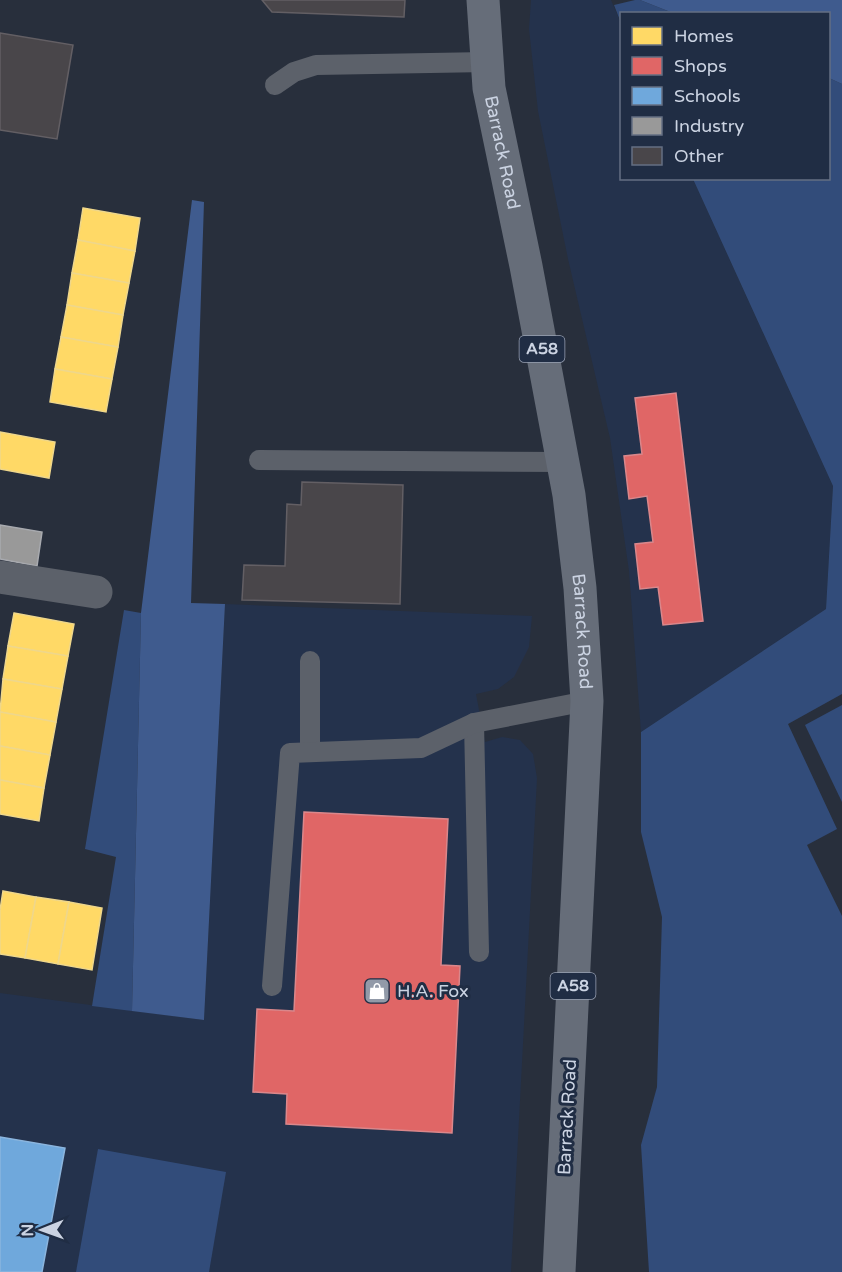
<svg xmlns="http://www.w3.org/2000/svg" width="842" height="1272" viewBox="0 0 842 1272" font-family="'Varela Round',sans-serif">
	<style>
		.built { fill: #24324c }
		.green { fill: #324c7a }
		.forest { fill: #3f5b8e }
		.homes { fill: #ffd966; stroke: #efd78b; stroke-width: 1.5 }
		.shops { fill: #e06666; stroke: #da878b; stroke-width: 1.5 }
		.schools { fill: #6fa8dc; stroke: #8bb5de; stroke-width: 1.5 }
		.industry { fill: #999; stroke: #a8aaaf; stroke-width: 1.5 }
		.building { fill: #49464a; stroke: #635f64; stroke-width: 1.5 }
		.lines { fill: none; stroke-linecap: round; stroke-linejoin: round }
		.service { stroke: #5c616a; stroke-width: 20 }
		.minor { stroke: #5c616a; stroke-width: 33 }
		.primary { stroke: #666d79; stroke-width: 33 }
		.labels { text-anchor: middle; dominant-baseline: central; stroke-width: 6; stroke-linejoin: round; paint-order: stroke }
		.shield { fill: #202d44; stroke: #98a1b3; stroke-width: 1.5 }
		.shield-label { font-size: 16px; font-weight: bold; fill: #cbd3e2 }
		.street-label { font-size: 18px; fill: #cbd3e2; stroke: #202d44 }
		.poi-label { font-size: 18px; fill: #cbd3e2; stroke: #202d44; text-anchor: start }
	</style>
	<rect width="100%" height="100%" fill="#282f3c"/>
	<g class="built">
		<path d="M531,0h80l10,23 1,155 71,1 140,307 -7,123 -185,123 -12,-161 -19,-133 -42,-179 -30,-148 -9,-82z"/>
		<path d="M225,604l307,12 -3,31 -15,30 -16,12 -22,5 9,48 17,-5 18,3 13,14 4,24 -26,494h-511v-279l204,27z"/>
	</g>
	<g class="green">
		<path d="M635,0h5l33,13 -51,1 -1,9 -7,-18z"/>
		<path d="M829,78l13,6v610l-54,30 49,105 -30,16 35,71v356h-193l-8,-127 16,-58 5,-170 -21,-85v-100l185,-123 7,-123 -140,-307 135,-1z"/>
		<path d="M124,610l17,3 -9,398 -40,-5 24,-149 -31,-8z"/>
		<path d="M842,705v97l-37,-77z"/>
		<path d="M98,1149l128,23 -17,100h-133z"/>
	</g>
	<g class="forest">
		<path d="M640,0h202v84l-13,-6 -1,-64 -155,-1z"/>
		<path d="M192,200l12,2 -13,401 34,1 -21,416 -72,-9 9,-398z"/>
	</g>
	<g class="homes">
		<path d="M83,208l57,10 -5,33 -57,-11z"/>
		<path d="M78,240l57,11 -6,32 -57,-10z"/>
		<path d="M72,273l57,10 -6,32 -56,-10z"/>
		<path d="M67,305l56,10 -5,32 -57,-10z"/>
		<path d="M61,337l57,10 -6,32 -57,-10z"/>
		<path d="M55,369l57,10 -6,33 -56,-10z"/>
		<path d="M0,432l55,10 -6,36 -49,-9z"/>
		<path d="M14,613l60,11 -6,32 -60,-10z"/>
		<path d="M8,646l60,10 -6,33 -59,-10z"/>
		<path d="M3,679l59,10 -6,33 -56,-10z"/>
		<path d="M0,712l56,10 -6,33 -50,-9z"/>
		<path d="M0,746l50,9 -6,33 -44,-8z"/>
		<path d="M0,780l44,8 -5,33 -39,-7z"/>
		<path d="M3,891l33,6 -11,61 -25,-4v-44z"/>
		<path d="M36,897l33,5 -11,62 -33,-6z"/>
		<path d="M69,902l33,6 -10,62 -34,-6z"/>
	</g>
	<g class="shops">
		<path d="M676,393l27,228 -40,4 -5,-38 -18,2 -5,-45 18,-2 -6,-46 -18,3 -5,-43 18,-2 -7,-56z"/>
		<path d="M304,812l144,7 -7,146 19,1 -8,167 -166,-9 1,-30 -34,-2 4,-83 37,2z"/>
	</g>
	<path class="schools" d="M0,1137l65,11 -23,124h-42z"/>
	<path class="industry" d="M0,525l42,7 -5,34 -37,-7z"/>
	<g class="building">
		<path d="M262,0h143l-1,17 -132,-5z"/>
		<path d="M0,33l73,12 -16,94 -57,-9z"/>
		<path d="M302,482l101,3 -3,119 -158,-4 2,-35 41,1 2,-62 14,1z"/>
	</g>
	<g class="lines">
		<g class="service">
			<path d="M275,85l19,-13 22,-7 171,-3"/>
			<path d="M259,460l304,2"/>
			<path d="M474,723l5,229"/>
			<path d="M310,752v-91"/>
			<path d="M272,986l18,-233 131,-5 53,-25 113,-22"/>
		</g>
		<path class="minor" d="M0,577l96,15"/>
		<path class="primary" id="s1" d="M483,0l6,88 37,178 43,229 11,93 7,113 -28,571"/>
	</g>
	<defs>
		<g id="shop-square" transform="scale(1.35)"><rect x="-9" y="-9" width="18" height="18" rx="4" fill="#929aa8" stroke="#202d44"/><path d="M-5-2.5h2.3a2.7 3.5 0 0 1 5.4 0H5L5.5 6h-11ZM-1.5-2.5h3a1.5 2.3 0 0 0-3 0Z" fill="#fff"/></g>
	</defs>
	<g fill-rule="evenodd">
		<use href="#shop-square" x="377" y="991"/>
	</g>
	<g class="labels">
		<g class="shield">
			<rect x="519.5" y="336" width="45" height="26" rx="4.5"/>
			<rect x="550.5" y="973" width="45" height="26" rx="4.5"/>
		</g>
		<g class="shield-label">
			<text x="542" y="349">A58</text>
			<text x="573" y="986">A58</text>
		</g>
		<g class="street-label">
			<text stroke="none"><textPath href="#s1" startOffset="154">Barrack Road</textPath></text>
			<text stroke="none"><textPath href="#s1" startOffset="640">Barrack Road</textPath></text>
			<text transform="translate(567 1117) rotate(-87)">Barrack Road</text>
		</g>
		<g class="poi-label">
			<text x="397" y="991">H.A. Fox</text>
		</g>
	</g>
	<rect x="620" y="12" width="210" height="168" fill="#202d44" stroke="#646f83" stroke-width="1.5"/>
	<rect x="632" y="27" width="30" height="18" fill="#ffd966" stroke="#646f83" stroke-width="1.5"/>
	<text x="674" y="42" font-size="18" fill="#cbd3e2">Homes</text>
	<rect x="632" y="57" width="30" height="18" fill="#e06666" stroke="#646f83" stroke-width="1.5"/>
	<text x="674" y="72" font-size="18" fill="#cbd3e2">Shops</text>
	<rect x="632" y="87" width="30" height="18" fill="#6fa8dc" stroke="#646f83" stroke-width="1.5"/>
	<text x="674" y="102" font-size="18" fill="#cbd3e2">Schools</text>
	<rect x="632" y="117" width="30" height="18" fill="#999999" stroke="#646f83" stroke-width="1.5"/>
	<text x="674" y="132" font-size="18" fill="#cbd3e2">Industry</text>
	<rect x="632" y="147" width="30" height="18" fill="#49464a" stroke="#646f83" stroke-width="1.5"/>
	<text x="674" y="162" font-size="18" fill="#cbd3e2">Other</text>
	<g transform="translate(42 1230) rotate(269)" stroke="#202d44" stroke-width="4.5" paint-order="stroke">
	<path d="M0-4.5L10 22L0 15L-10 22Z" fill="#cbd3e2"/>
	<text y="-9" font-size="16" font-weight="bold" text-anchor="middle" fill="#cbd3e2">N</text>
	</g>
</svg>
